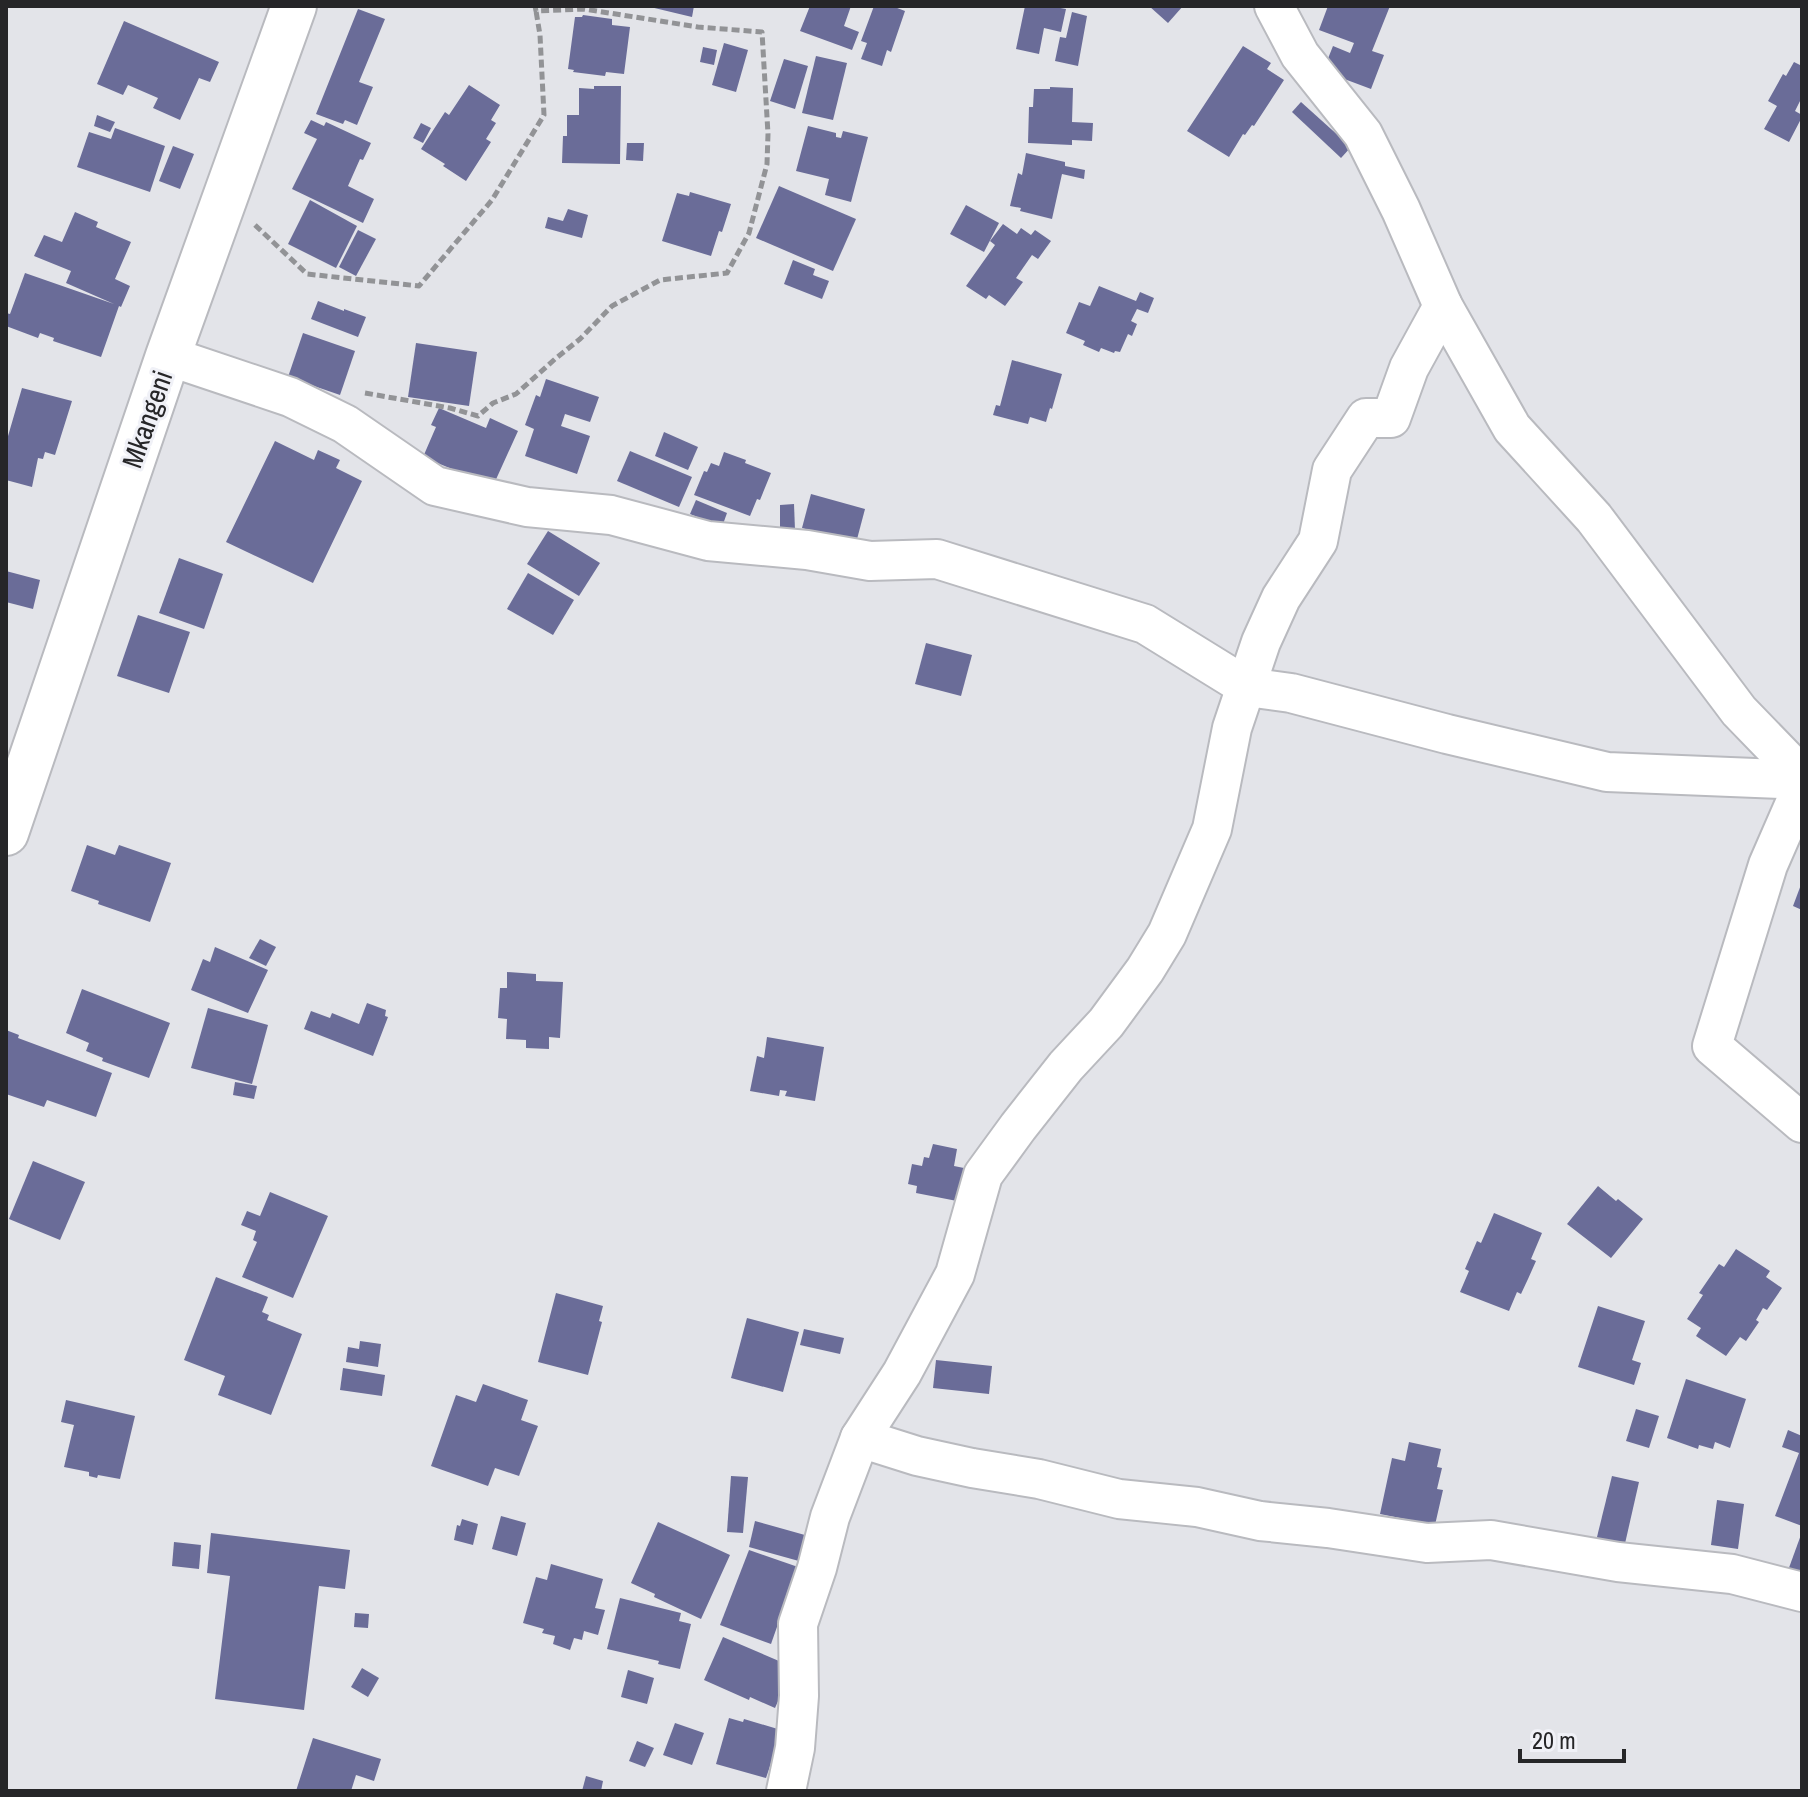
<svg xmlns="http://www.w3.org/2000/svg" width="1808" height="1797" viewBox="0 0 1808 1797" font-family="'Archivo Narrow',sans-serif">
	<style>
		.building { fill: #6a6c98 }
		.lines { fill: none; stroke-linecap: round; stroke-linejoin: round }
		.minor-casing { stroke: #b9babf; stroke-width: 42 }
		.tertiary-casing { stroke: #b9babf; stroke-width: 48 }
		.path { stroke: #929396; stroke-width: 5; stroke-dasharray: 8 4; stroke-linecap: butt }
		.minor { stroke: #fff; stroke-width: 38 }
		.tertiary { stroke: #fff; stroke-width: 44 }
		.labels { text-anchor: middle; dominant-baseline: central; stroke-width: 6; stroke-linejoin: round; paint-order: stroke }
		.street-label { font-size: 28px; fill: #262628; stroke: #f0f1f7 }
	</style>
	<rect width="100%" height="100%" fill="#e3e4e9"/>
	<g class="building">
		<path d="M646,6h48l-2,11z"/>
		<path d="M810,6h41l-7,20 15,6 -7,18 -52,-19z"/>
		<path d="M874,6h18l13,5 -14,41 -4,-2 -5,16 -21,-7 6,-16 -6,-2z"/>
		<path d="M1025,6h24l17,3 -5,23 -17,-4 -5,26 -23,-5z"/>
		<path d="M1149,6h34l-15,17z"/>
		<path d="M1328,6h62l-18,45 12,4 -13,34 -48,-18 10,-25 17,7 4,-10 -35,-13z"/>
		<path d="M358,9l27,10 -26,63 14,5 -16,38 -12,-5 -2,4 -27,-10z"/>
		<path d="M1072,12l15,4 -9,50 -23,-5 5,-24 6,1z"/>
		<path d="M583,15l29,4v6l18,2 -6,47 -18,-2 -1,4 -32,-4 1,-2 -6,-1 7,-52h7z"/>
		<path d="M124,21l95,41 -9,20 -11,-4 -19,42 -27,-12 5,-10 -30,-13 -5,10 -26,-11z"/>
		<path d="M724,43l24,7 -12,42 -24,-7z"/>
		<path d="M1243,46l28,17 -4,6 17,11 -30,46 -2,-1 -7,10 -2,-1 -14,23 -42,-26z"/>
		<path d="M703,47l14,3 -3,15 -14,-3z"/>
		<path d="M816,56l31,7 -14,57 -31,-7z"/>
		<path d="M784,59l24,7 -13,43 -25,-8z"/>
		<path d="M1794,62l8,4v31l-7,14 7,4v2l-13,25 -25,-13 13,-23 -9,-5 15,-27 3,2z"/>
		<path d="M469,85l31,20 -9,15 5,3 -10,16 5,3 -25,39 -23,-15 2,-2 -24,-15 24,-37 4,3z"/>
		<path d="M594,86h27l-1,78 -58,-1 1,-27h4v-21h12v-27l15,1z"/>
		<path d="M1050,87l23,1 -1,34 21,1 -1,18 -20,-1v5l-44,-2 1,-36h4l1,-18h16z"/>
		<path d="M1301,102l50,45 -10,11 -49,-46z"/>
		<path d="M97,115l18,7 -5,10 -16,-6z"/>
		<path d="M311,120l13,6 2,-4 45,21 -8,17 -3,-1 -12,27 26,13 -11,24 -71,-34 25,-50 -13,-6z"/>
		<path d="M421,123l10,5 -8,15 -10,-5z"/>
		<path d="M808,126l28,7v4l5,1 2,-7 25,6 -17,65 -26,-7 4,-16 -33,-8z"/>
		<path d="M115,128l50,18 -15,46 -73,-25 12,-35 22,7z"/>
		<path d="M627,143h17l-1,18 -17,-1z"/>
		<path d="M173,146l21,8 -14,35 -21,-8z"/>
		<path d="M1026,153l39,9v4l20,4 -1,9 -22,-5 -10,45 -32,-8 1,-3 -11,-2 8,-33 4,2z"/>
		<path d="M779,186l77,33 -23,52 -77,-33z"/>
		<path d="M690,192l41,12 -9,28 -3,-1 -8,25 -49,-15 15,-48 12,3z"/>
		<path d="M310,200l47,26 -21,42 -48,-24z"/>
		<path d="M966,205l33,18 -15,29 -34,-18z"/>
		<path d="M568,209l20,6 -6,23 -37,-10 3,-11 15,4z"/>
		<path d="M75,212l23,10 -2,5 35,15 -16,37 15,7 -9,21 -2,-1 -18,51 -48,-16 1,-3 -14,-5 -2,5 -32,-12v-13l4,1 15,-41 89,31 -48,-21 5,-12 -37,-15 10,-21 18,7z"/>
		<path d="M1003,224l14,10 4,-6 10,7 4,-5 16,11 -13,18 -6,-4 -16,23 7,4 -18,24 -16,-11 -3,4 -20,-13 29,-41 -5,-4z"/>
		<path d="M358,230l18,9 -20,37 -17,-9z"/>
		<path d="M793,260l22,9 -2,6 16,6 -7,18 -38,-15z"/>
		<path d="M1099,286l37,15 4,-9 14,6 -6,15 -11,-4 -6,12 6,3 -5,12 -4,-2 -8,18 -5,-1 -1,2 -13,-5 -2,4 -16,-7 2,-4 -19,-8 13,-31 11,4z"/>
		<path d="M318,301l26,10v-2l22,8 -8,20 -47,-18z"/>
		<path d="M303,333l52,18 -15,44 -52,-18z"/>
		<path d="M416,343l61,9 -8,54 -61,-9z"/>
		<path d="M1012,360l50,14 -10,35 -2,-1 -4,14 -16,-5 -2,7 -35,-9 3,-10 4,1z"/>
		<path d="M546,379l53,18 -9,25 -25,-8 -4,12 29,10 -13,38 -52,-18 9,-27 -9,-4 11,-30 4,2z"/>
		<path d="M22,388l50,13 -17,54 -10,-3 -2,7 -5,-1 -6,29 -26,-7v-37z"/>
		<path d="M439,408l47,20 4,-10 28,13 -25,55 -70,-29 13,-30 -5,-2z"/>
		<path d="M664,432l34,15 -10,23 -33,-14z"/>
		<path d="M275,441l39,19 4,-10 22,10 -4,8 26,13 -49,102 -87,-41z"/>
		<path d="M630,451l62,26 -13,30 -62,-26z"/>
		<path d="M724,452l22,8 -1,3 26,10 -11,27 -3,-1 -7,17 -56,-21 10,-24 3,1 4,-9 8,3z"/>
		<path d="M811,494l54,15 -9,34 -54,-15z"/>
		<path d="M696,500l31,13 -5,14 -32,-13z"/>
		<path d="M794,504l1,26h-15v-25z"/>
		<path d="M548,531l52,32 -21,33 -52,-32z"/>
		<path d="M179,558l44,16 -19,55 -45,-16z"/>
		<path d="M6,571l34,9 -7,29 -27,-7z"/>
		<path d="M528,573l46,27 -21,35 -46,-26z"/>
		<path d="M138,615l52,17 -21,61 -52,-17z"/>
		<path d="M926,643l46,12 -11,41 -46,-12z"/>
		<path d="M87,845l28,10 4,-10 52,18 -21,59 -52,-18 1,-3 -28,-10z"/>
		<path d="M1802,882v28l-9,-4z"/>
		<path d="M260,939l16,8 -10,19 -17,-8z"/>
		<path d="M215,947l53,23 -20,43 -57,-23 12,-31 7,3z"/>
		<path d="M507,972l29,2v7l27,1 -3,56 -11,-1v12l-23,-1v-8l-20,-1 1,-20 -9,-1 2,-30h7z"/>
		<path d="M82,989l88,34 -21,55 -47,-17 1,-3 -17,-7 3,-8 -23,-10z"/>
		<path d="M367,1003l19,7 -1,6 3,1 -15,39 -69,-27 7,-18 19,7 2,-5 27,11z"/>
		<path d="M208,1008l60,17 -16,59 -61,-16z"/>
		<path d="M6,1030l13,5 -1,3 94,35 -16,44 -49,-17 -3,7 -38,-13z"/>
		<path d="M767,1037l57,10 -9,54 -30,-5 2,-5 -7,-1 -1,6 -29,-5 7,-35 7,2z"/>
		<path d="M235,1082l22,4 -3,13 -21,-4z"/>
		<path d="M933,1144l24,5 -3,17 10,2 -7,33 -41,-8 1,-7 -9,-2 4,-20 10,2 2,-9 5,1z"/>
		<path d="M33,1161l52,21 -25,58 -51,-21z"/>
		<path d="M1598,1186l18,15 2,-2 25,20 -32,39 -44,-34z"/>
		<path d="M270,1192l58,24 -35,82 -51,-21 15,-35 -4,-2 3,-9 -15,-6 6,-14 13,5z"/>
		<path d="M1494,1213l48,20 -11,26 5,2 -8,18 -7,15 -4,-2 -8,19 -49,-19 9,-21 -4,-2 12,-28 4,2z"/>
		<path d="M1736,1249l34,22 -4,6 16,11 -15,22 -4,-2 -7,12 3,2 -13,19 -6,-4 -14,19 -30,-20 5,-8 -14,-9 16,-24 -4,-2 20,-29 5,3z"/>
		<path d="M216,1277l52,20 -6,15 7,3 -2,5 35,14 -31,81 -53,-20 7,-19 -41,-16z"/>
		<path d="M556,1293l47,13 -4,15 3,1 -14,53 -50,-13z"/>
		<path d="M1598,1306l47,15 -13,39 9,3 -7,22 -56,-18z"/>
		<path d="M747,1318l52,14 -16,60 -52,-14z"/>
		<path d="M804,1329l40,9 -4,16 -40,-9z"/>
		<path d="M360,1341l21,3 -3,23 -32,-5 2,-15 11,2z"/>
		<path d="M936,1360l56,6 -3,28 -56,-6z"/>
		<path d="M343,1368l42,7 -3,21 -42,-6z"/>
		<path d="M1686,1379l60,20 -16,49 -15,-6 -2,7 -14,-4 -1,4 -31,-11z"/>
		<path d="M483,1384l45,16 -7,20 17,6 -19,50 -24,-8 -7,18 -57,-20 25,-71 20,7z"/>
		<path d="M66,1400l69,16 -15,63 -22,-4 -1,3 -8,-2v-4l-25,-5 10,-42 -13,-3z"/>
		<path d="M1636,1409l23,7 -10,32 -23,-7z"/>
		<path d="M1788,1430l14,6v90l-27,-10 24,-63 -17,-6z"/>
		<path d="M1409,1442l32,7 -4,18 5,1 -5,21 6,1 -8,35 -55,-11 12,-56 13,3z"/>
		<path d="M731,1476l17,1 -5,56 -16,-1z"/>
		<path d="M1612,1476l27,6 -15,66 -28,-7z"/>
		<path d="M1717,1500l27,4 -6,45 -27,-4z"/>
		<path d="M501,1516l25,7 -9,33 -25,-7z"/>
		<path d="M462,1519l16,5 -5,21 -19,-5 3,-15 3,1z"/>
		<path d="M755,1521l57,16 -6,26 -57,-16z"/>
		<path d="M658,1522l72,33 -29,64 -47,-22 1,-3 -24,-11z"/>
		<path d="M1802,1532v50l-16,-6z"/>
		<path d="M211,1533l139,17 -5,39 -26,-3 -15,124 -89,-11 15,-123 -23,-3z"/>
		<path d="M174,1542l27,3 -2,24 -27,-3z"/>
		<path d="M749,1550l49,17 -27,77 -51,-19z"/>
		<path d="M551,1564l52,15 -8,29 10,2 -7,25 -14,-4 -2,9 -8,-2 -4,12 -17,-6 2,-8 -13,-3 2,-4 -21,-6 13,-46 11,3z"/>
		<path d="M620,1598l61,15 -2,8 12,3 -11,45 -22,-5 1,-3 -52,-12z"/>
		<path d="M355,1613l14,1 -1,14 -14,-1z"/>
		<path d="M723,1637l70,30 -18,41 -25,-11 -1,3 -45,-20z"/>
		<path d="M362,1668l17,10 -11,19 -17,-10z"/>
		<path d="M628,1670l26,8 -7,26 -26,-7z"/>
		<path d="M729,1718l14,4 1,-3 37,11 -7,34 -3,-1 -5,15 -50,-14z"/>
		<path d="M675,1723l29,10 -12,32 -29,-10z"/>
		<path d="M313,1738l68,21 -7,22 -18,-6 -5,16h-55z"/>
		<path d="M637,1741l17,7 -9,19 -16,-6z"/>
		<path d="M586,1776l17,5 -2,10h-19z"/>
	</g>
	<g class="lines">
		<g class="minor-casing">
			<g id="minor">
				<path d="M1274,6l26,49 63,79 38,76 42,96 69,122 82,90 145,193 63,65"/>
				<path d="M168,356l122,41 55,27 90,62 92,21 84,8 97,26 99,9 63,11 67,-2 208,65 102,63 44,6 156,41 160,38 195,8"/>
				<path d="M1802,787l-34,78 -56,181 90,77"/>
				<path d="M860,1438l57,18 55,12 67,11 80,20 78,8 63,14 68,7 99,15 64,-3 127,22 114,12 70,18"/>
				<path d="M786,1791l9,-43 4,-52 -1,-72 19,-56 13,-51 30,-79 42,-65 53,-99 28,-99 35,-48 48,-61 40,-43 39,-53 22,-36 45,-105 20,-101 29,-86 20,-44 37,-57 14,-71 34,-52h25l18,-50 34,-62"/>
			</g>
		</g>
		<g class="tertiary-casing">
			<path id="tertiary" d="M6,833l162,-477 126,-350"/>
		</g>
		<g class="path">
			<path d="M255,225l52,49 112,12 73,-86 52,-85 -4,-80 -4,-24"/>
			<path d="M365,393l85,15 28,8 15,-13 23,-9 39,-35 25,-20 32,-33 48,-26 67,-7 22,-40 18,-69 1,-30 -6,-102 -64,-5 -114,-18 -48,2 -1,-5"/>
		</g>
		<use href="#minor" class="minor"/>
		<use href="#tertiary" class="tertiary"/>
	</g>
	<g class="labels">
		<g class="street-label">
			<text transform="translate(147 419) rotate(-71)">Mkangeni</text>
		</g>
	</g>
	<rect width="1808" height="1797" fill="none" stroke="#262628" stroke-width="16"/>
	<path d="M1520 1749v12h104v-12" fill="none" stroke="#262628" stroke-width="4"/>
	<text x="1532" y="1749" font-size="24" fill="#262628" stroke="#f0f1f7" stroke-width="6" paint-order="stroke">20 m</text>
</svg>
